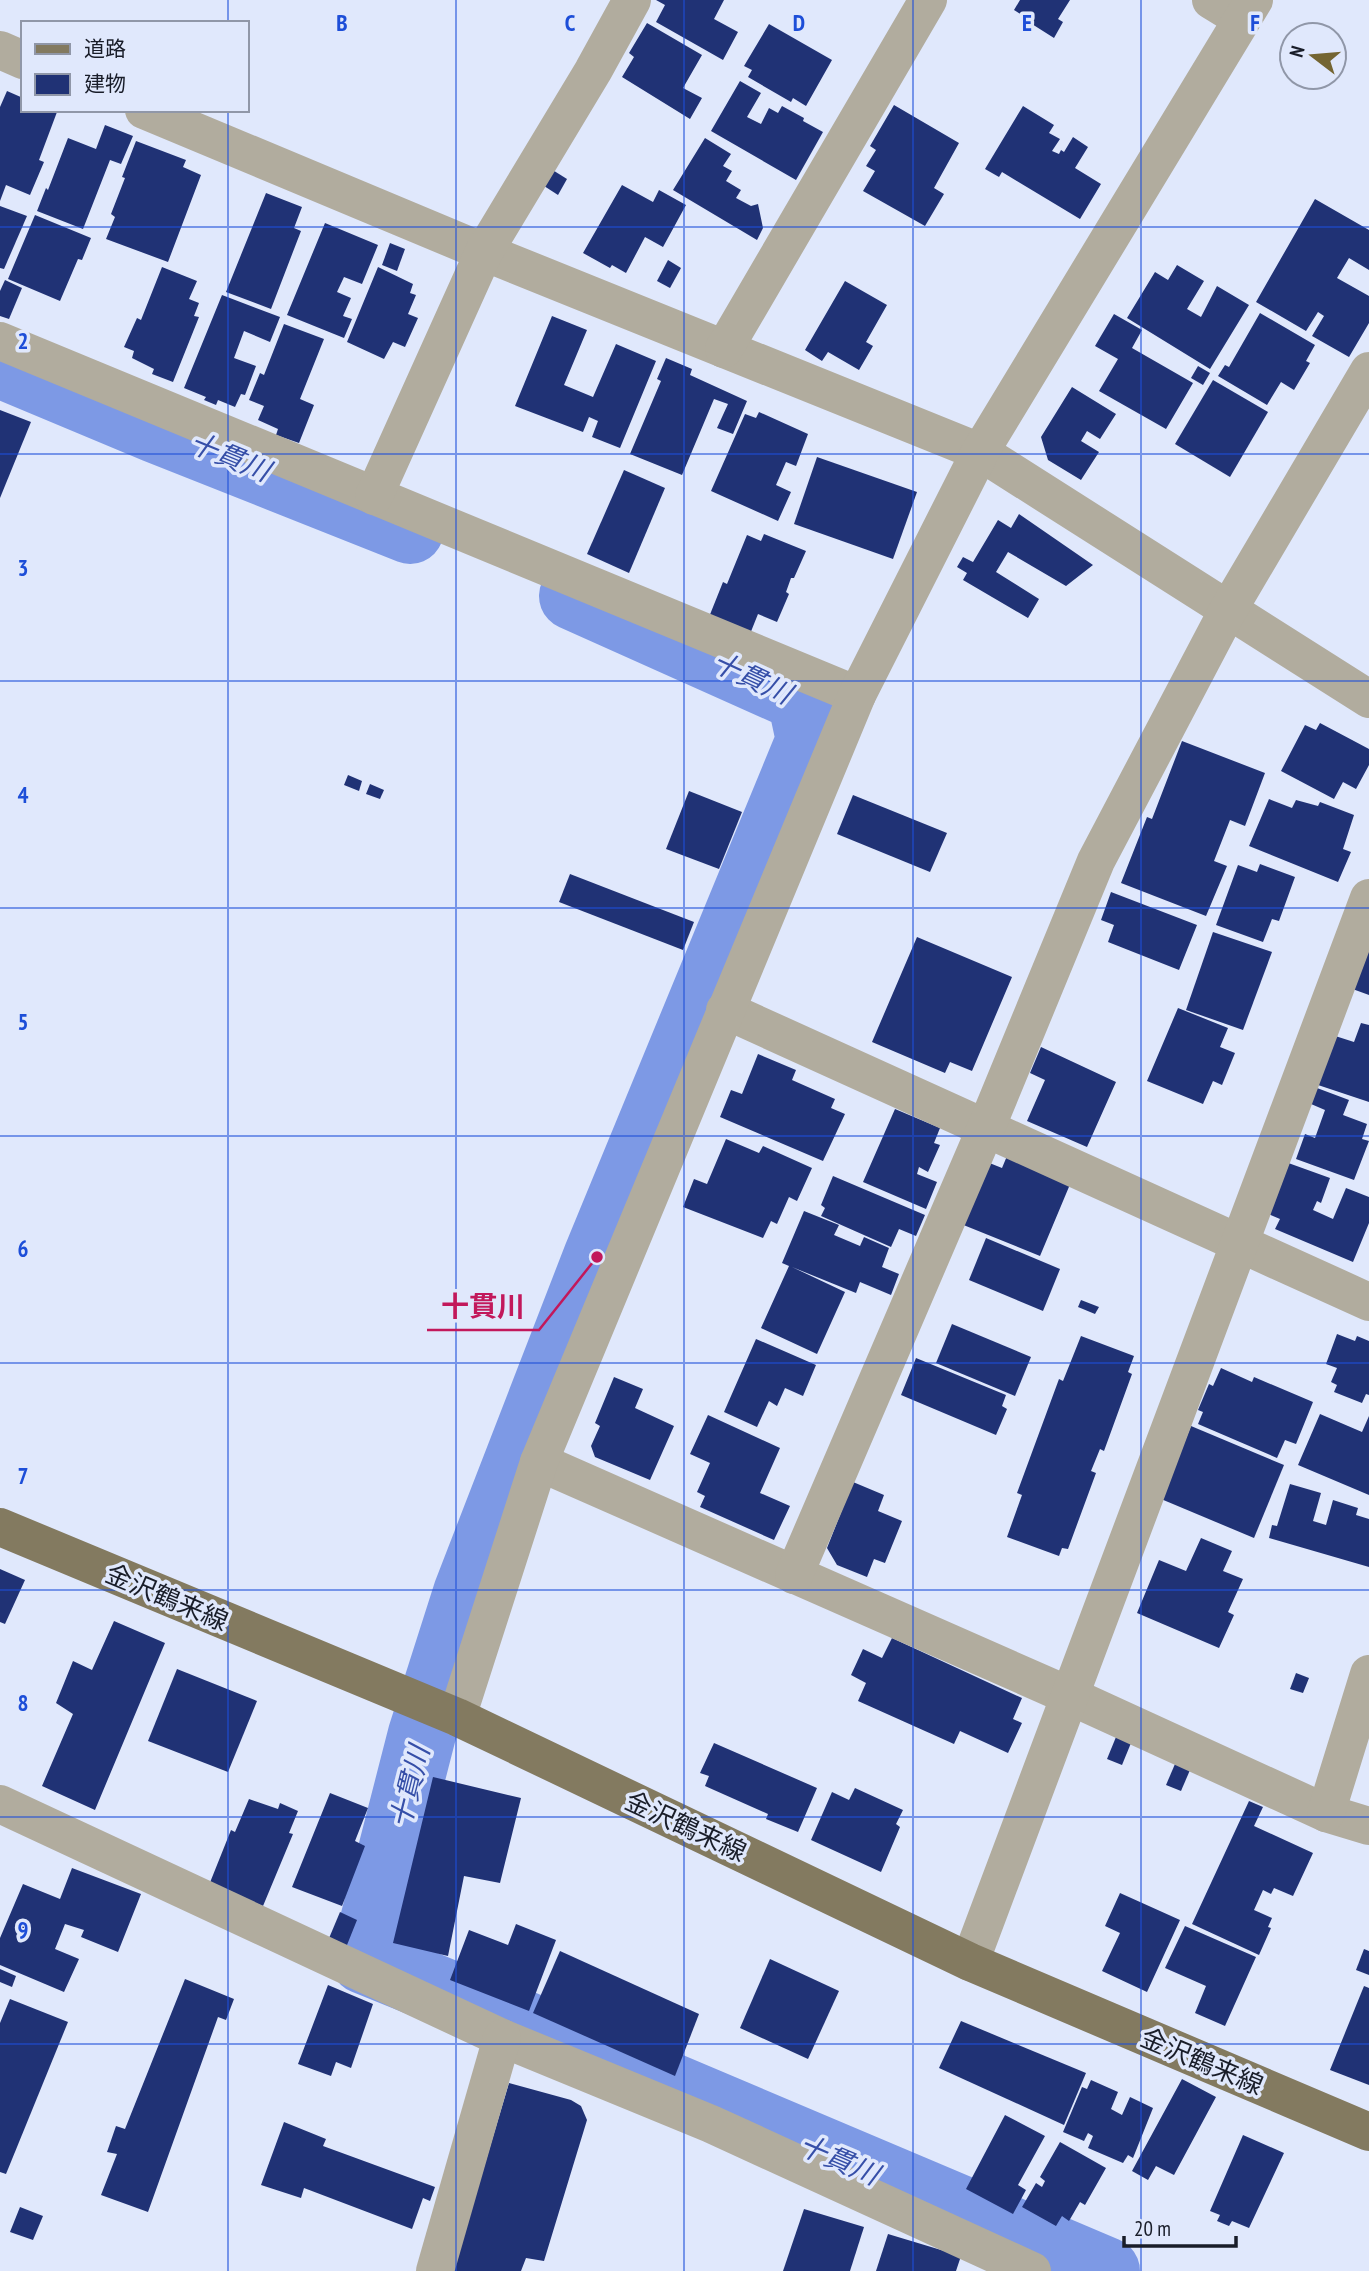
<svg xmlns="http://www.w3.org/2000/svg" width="1369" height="2271" viewBox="0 0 1369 2271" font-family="'PT Sans Narrow','Noto Sans JP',sans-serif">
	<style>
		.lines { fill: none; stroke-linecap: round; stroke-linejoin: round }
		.river { stroke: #7d99e5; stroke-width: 68 }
		.building { fill: #203275 }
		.minor { stroke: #b1ac9e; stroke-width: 38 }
		.major { stroke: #837a60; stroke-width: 38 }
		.grid { fill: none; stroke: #1d4ed8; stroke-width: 2; stroke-opacity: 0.55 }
		.labels { text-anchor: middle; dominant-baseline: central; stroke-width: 7; stroke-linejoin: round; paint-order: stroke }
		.street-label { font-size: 26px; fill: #191d29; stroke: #e0e8fc }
		.water-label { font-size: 28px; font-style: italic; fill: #364fa8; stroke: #e0e8fc }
		.grid-label { font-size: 23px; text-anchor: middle; font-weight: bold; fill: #1d4ed8; stroke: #e0e8fc; stroke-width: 7; stroke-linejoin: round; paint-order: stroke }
		.leader { fill: none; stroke: #c2185b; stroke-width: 2.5 }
		.callout-dot { fill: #c2185b; stroke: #e0e8fc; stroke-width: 2.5 }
		.callout-label { font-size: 28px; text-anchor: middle; font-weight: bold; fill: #c2185b; stroke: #e0e8fc; stroke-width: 7; stroke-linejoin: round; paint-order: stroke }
	</style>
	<rect width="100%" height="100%" fill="#e0e8fc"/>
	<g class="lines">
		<g class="river">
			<path d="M0,364l156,65 254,101"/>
			<path d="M573,596l228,102 9,42 -213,517 -130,336 -45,141 -58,226 156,63 586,248"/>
		</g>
	</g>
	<g class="building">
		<path d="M656,0h68l-10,19 24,13 -15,28 -67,-38 9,-17z"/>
		<path d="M1020,0h50l-12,19 5,3 -9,16 -30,-19 1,-2 -11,-7z"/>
		<path d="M647,23l55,32 -19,33 19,10 -12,21 -68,-42 12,-20 -5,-4z"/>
		<path d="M769,24l63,36 -26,46 -13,-8 -2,4 -43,-25 4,-7 -8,-4z"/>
		<path d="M740,81l21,12 -14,24 14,7 8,-16 9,5 4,-7 22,12 -1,3 20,11 -27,48 -85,-49z"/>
		<path d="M7,91l16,7v12h29l5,2 -18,48 5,2 -14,33 -24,-10 -6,16v-94z"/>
		<path d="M894,105l65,38 -25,45 10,6 -19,32 -62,-35 12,-20 -9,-5 10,-16 -6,-4z"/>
		<path d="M1023,106l31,19 -5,8 11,6 -8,12 7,3 2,-4 3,2 9,-15 15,10 -13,21 26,16 -21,35 -78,-47 -3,5 -14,-8z"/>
		<path d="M105,125l28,11 -12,28 -11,-4 -27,69 -46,-18 9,-23 2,2 20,-52 28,11z"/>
		<path d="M705,138l26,16 -8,12 9,5 -6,10 15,9 -5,8 15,8 7,-2 5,24 -6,12 -84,-50z"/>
		<path d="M136,141l50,19 -3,7 18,8 -33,87 -62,-23 9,-22 -4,-3 14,-36 -3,-1z"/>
		<path d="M551,169l16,10 -9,16 -17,-11z"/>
		<path d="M622,185l31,17 6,-12 27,15 -23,42 -18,-10 -19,36 -14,-8 -2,3 -27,-15z"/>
		<path d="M266,193l36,14 -8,21 7,3 -30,78 -45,-17z"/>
		<path d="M1315,199l54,31v40l-20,-12 -12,20 32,18v27l-20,34 -37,-21 12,-20 -6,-4 -12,19 -50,-29z"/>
		<path d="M0,206l27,10 -23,53 -4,-1z"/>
		<path d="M35,215l56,23 -9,22 -4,-1 -18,42 -52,-22z"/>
		<path d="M325,223l53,22 -16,39 -18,-7 -7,15 14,6 -8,18 9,3 -8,19 -57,-23z"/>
		<path d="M390,243l15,6 -8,22 -15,-6z"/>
		<path d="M668,260l13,8 -11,20 -13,-7z"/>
		<path d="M1177,265l27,16 -17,28 14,8 16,-31 32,19 -39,64 -83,-51 28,-46 13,8z"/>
		<path d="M162,267l35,14 -8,18 10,4 -5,13 5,1 -26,65 -21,-8 2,-5 -22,-11 2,-7 -10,-4 13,-29 4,2z"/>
		<path d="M378,267l35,17 -3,9 6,2 -8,19 10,4 -13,29 -12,-5 -9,17 -37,-17z"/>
		<path d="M5,280l17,8 -13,31 -9,-3v-25z"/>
		<path d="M845,281l42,24 -21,37 7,4 -14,24 -31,-18 -6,9 -17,-11z"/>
		<path d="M222,295l58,22 -10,25 -26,-11 -10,27 22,8 -11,29 -4,-1 -6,13 -17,-7 -2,5 -12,-5 2,-3 -22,-9z"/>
		<path d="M1260,313l55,32 -9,16 4,2 -16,27 -13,-8 -14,23 -49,-29 7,-11 4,2z"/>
		<path d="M1114,314l28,16 -10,18 61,35 -27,46 -67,-38 19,-32 -23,-13z"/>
		<path d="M552,316l35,14 -23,55 29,12 23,-53 40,17 -36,87 -28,-11 6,-16 -9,-4 -6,15 -68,-26z"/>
		<path d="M284,324l40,15 -24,60 14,6 -15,38 -23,-8 2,-6 -20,-9 6,-14 -15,-6 11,-27 4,2z"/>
		<path d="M666,358l26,11 -2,6 57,26 -14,33 -16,-6 11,-24 -14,-5 -32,76 -52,-21 31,-73 -4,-2z"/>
		<path d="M1198,366l12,7 -7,12 -12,-7z"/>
		<path d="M1213,380l55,32 -38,65 -55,-33z"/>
		<path d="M1072,387l44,27 -16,25 -13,-8 -6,10 18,11 -18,28 -33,-20 -7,-23z"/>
		<path d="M0,410l31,12 -31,76z"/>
		<path d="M759,412l49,22 -12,32 -10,-4 -10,23 15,7 -13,29 -67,-30 34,-77 11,4z"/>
		<path d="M817,457l100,35 -24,67 -99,-35z"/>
		<path d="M624,470l41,18 -36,85 -42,-19z"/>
		<path d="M1019,514l74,51 -27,21 -58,-34 -12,20 43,27 -11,19 -65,-38 4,-7 -10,-6 6,-10 10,5 25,-42 13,8z"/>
		<path d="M764,534l42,17 -12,27h-3l-5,14 3,2 -12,28 -19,-8 -8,20 -41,-17 14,-35 4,2 20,-49 14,6z"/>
		<path d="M1320,723l49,26v16l-13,24 -13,-7 -9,17 -53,-28 24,-46 11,5z"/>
		<path d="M1182,741l83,32 -20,53 -15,-6 -16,41 13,5 -21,50 -85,-33 26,-66 5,2z"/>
		<path d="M348,775l14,6 -3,10 -15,-6z"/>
		<path d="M370,784l14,6 -4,9 -14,-5z"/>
		<path d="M689,791l53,21 -23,57 -53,-20z"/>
		<path d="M853,795l94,38 -17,39 -93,-38z"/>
		<path d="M1269,799l23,9 4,-8 22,6 2,-4 34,13 -11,34 8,3 -13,30 -89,-36z"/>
		<path d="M1260,864l35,13 -16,44 -7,-2 -9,23 -47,-17 22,-60 19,7z"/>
		<path d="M570,874l124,48 -11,28 -124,-48z"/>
		<path d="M1111,892l86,33 -18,45 -71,-28 6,-17 -13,-5z"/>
		<path d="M1213,932l59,20 -29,78 -57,-20z"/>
		<path d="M917,937l95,40 -40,94 -22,-9 -5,11 -73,-31z"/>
		<path d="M1369,944v51l-22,-8z"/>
		<path d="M1178,1008l50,20 -8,19 15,6 -13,32 -9,-4 -10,23 -56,-23z"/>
		<path d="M1361,1023l8,2v77l-57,-19 17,-49 25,8z"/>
		<path d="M1041,1047l75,35 -29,65 -60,-26 18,-41 -15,-7z"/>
		<path d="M758,1054l38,16 -4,10 43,19 -4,9 14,6 -22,47 -103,-44 11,-27 11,4z"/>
		<path d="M1317,1088l32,12 -6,15 24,9 -5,15 7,2 -15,39 -58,-21 9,-25 10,4 10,-28 -14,-6z"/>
		<path d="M895,1109l45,19 -6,15 6,2 -12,27 -9,-5 -2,7 20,8 -11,27 -63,-27z"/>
		<path d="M726,1139l33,14 4,-7 49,22 -15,33 -8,-4 -12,27 -6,-3 -8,17 -80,-31 11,-28 13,5z"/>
		<path d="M1007,1156l64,26 -31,74 -79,-32 26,-62 15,6z"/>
		<path d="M1280,1160l50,18 -9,25 -4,-2 -4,9 20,9 13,-31 23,9v26l-16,39 -78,-33 5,-10 -16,-7z"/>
		<path d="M833,1176l92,39 -9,21 -17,-7 -8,18 -70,-31 4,-8 -4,-3z"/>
		<path d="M804,1211l35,14 -5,10 26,11 4,-9 25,11 -7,19 17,7 -8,21 -31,-13 -4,11 -64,-26 53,25 -28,62 -56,-26 28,-62 -7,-3z"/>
		<path d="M986,1238l74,31 -17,42 -74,-31z"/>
		<path d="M1081,1300l18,7 -4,7 -17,-7z"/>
		<path d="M952,1324l79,33 -16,39 -79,-33z"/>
		<path d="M1337,1334l18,7 2,-5 12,5v54l-3,-1 -4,9 -28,-11 3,-7 -6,-3 6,-14 -11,-4z"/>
		<path d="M1081,1336l53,20 -6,16 4,2 -28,77 -4,-2 -9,22 5,2 -28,76 -6,-1 -3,8 -52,-19 15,-42 -5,-2 42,-114 4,2z"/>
		<path d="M756,1339l60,26 -13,31 -18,-8 -8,18 -8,-5 -12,26 -33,-15z"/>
		<path d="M916,1358l90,37 -4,11 5,3 -11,26 -95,-40z"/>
		<path d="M1221,1368l31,14 2,-5 59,25 -17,42 -11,-4 -8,18 -79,-34 5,-12 -5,-2 11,-26 4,2z"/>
		<path d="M614,1377l29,12 -8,19 39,18 -24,54 -55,-23 -4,-11 9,-20 -5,-3z"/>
		<path d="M1320,1414l42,18 7,-16v79l-71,-30z"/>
		<path d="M708,1415l72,33 -20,45 30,13 -16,34 -74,-33 5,-11 -8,-4 13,-29 -20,-9z"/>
		<path d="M1191,1426l93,39 -30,73 -93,-39z"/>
		<path d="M853,1482l31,13 -6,16 24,10 -17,42 -11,-4 -7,18 -30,-12 -10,-17z"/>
		<path d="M1290,1484l31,9 -8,28 13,4 7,-25 25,8 -2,7 13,4v48l-100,-29 3,-13 5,1z"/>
		<path d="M1201,1538l31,13 -9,20 20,8 -15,33 6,3 -15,33 -82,-35 22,-53 27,11z"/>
		<path d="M0,1569l25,11 -20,44 -5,-2z"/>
		<path d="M114,1621l51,22 -70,167 -53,-24 31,-72 -17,-11 17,-42 19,9z"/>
		<path d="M892,1638l130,60 -9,21 9,4 -14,30 -48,-22 -6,13 -96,-43 8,-18 -15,-8 12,-26 19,9z"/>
		<path d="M177,1669l80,32 -29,71 -80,-31z"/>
		<path d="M1296,1673l13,5 -6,15 -13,-4z"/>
		<path d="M1116,1737l15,6 -9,22 -15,-6z"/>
		<path d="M714,1743l103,45 -19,44 -32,-13 2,-5 -63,-28 4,-10 -9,-3z"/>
		<path d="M1175,1764l15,6 -9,21 -15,-6z"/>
		<path d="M433,1777l88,21 -21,85 -36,-7 -16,80 -55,-13z"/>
		<path d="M855,1788l48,22 -7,14 4,3 -19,45 -70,-32 21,-48 17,8z"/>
		<path d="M330,1793l38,15 -13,33 10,5 -23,60 -50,-19z"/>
		<path d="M249,1799l29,10 2,-6 18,8 -9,22 4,1 -30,72 -54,-21 22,-55 4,2z"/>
		<path d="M1249,1801l14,6 -9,19 59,27 -20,43 -19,-8 -3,6 -8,-4 -9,20 18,8 -4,9 3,1 -12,27 -67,-31z"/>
		<path d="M72,1868l69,26 -23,58 -37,-15 3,-7 -19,-6 -10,25 24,10 -15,33 -64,-27v-27l23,-54 37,15z"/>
		<path d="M1120,1893l60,27 -33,72 -45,-21 18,-38 -15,-7z"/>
		<path d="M340,1912l17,8 -12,30 -18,-7z"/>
		<path d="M516,1924l40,16 -27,71 -79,-31 19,-50 39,15z"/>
		<path d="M1185,1926l71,31 -31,69 -30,-13 11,-27 -41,-18z"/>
		<path d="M1364,1949l5,2v24l-13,-5z"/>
		<path d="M560,1951l139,63 -24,62 -142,-63z"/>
		<path d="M770,1959l69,32 -31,68 -68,-31z"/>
		<path d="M0,1969l16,7 -4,11 -12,-5z"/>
		<path d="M185,1979l49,20 -8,21 -8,-3 -70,195 -47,-17 16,-41 -10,-2 9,-26 9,3z"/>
		<path d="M328,1985l45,19 -22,64 -15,-6 -5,14 -33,-12z"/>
		<path d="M1364,1986l5,2v97l-39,-15z"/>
		<path d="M10,1999l58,23 -62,152 -6,-2v-149z"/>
		<path d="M961,2021l125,52 -22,52 -125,-57z"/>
		<path d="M1182,2079l34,18 -42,78 -18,-9 -8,14 -16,-9z"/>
		<path d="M1091,2080l27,12 -7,17 11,6 8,-18 23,11 -20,50 -5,-3 -5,8 -35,-15 5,-12 -5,-3 -4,8 -21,-9 19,-45 5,2z"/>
		<path d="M509,2083l62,17 10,6 6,14 -43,141 -18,-3 -5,13h-68z"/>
		<path d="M1005,2115l40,21 -27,49 8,5 -13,24 -47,-25z"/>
		<path d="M284,2122l42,17 -3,7 112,41 -5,14 -7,-3 -11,31 -108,-41 -3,10 -40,-13z"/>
		<path d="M1243,2135l41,18 -35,75 -17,-7 -3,5 -12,-5 3,-6 -10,-4z"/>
		<path d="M1060,2142l46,26 -21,37 -5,-3 -11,19 -7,-5 -6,10 -34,-19 14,-24 6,4 3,-6 -5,-4z"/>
		<path d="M20,2207l23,9 -10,24 -23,-8z"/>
		<path d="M804,2209l60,18 -14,44h-67z"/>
		<path d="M888,2234l73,22 -5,15h-80z"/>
	</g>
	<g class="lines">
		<g class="minor">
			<path d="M1211,0l31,19"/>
			<path d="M0,50l23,10"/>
			<path d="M144,110l340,142 496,200 389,247"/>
			<path d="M0,341l857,354"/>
			<path d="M724,349l204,-349"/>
			<path d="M374,496l110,-244 109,-181 39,-71"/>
			<path d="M725,1010l644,292"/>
			<path d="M539,1462l531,234 256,117 43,13"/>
			<path d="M794,1575l192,-447 110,-267 132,-251 141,-239"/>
			<path d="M457,1717l82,-255 318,-767 123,-243 274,-452"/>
			<path d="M0,1804l502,234 209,86 321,147"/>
			<path d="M1326,1813l43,-139"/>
			<path d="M970,1962l399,-1064"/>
			<path d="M435,2271l67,-233"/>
		</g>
		<path class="major" d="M0,1527l457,190 513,245 399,170"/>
	</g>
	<path class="grid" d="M228,0v23M456,0v2271M684,0v2271M913,0v2271M1141,0v2271M228,110v2161M0,227h1369M0,454h1369M0,681h1369M0,908h1369M0,1136h1369M0,1363h1369M0,1590h1369M0,1817h1369M0,2044h1369"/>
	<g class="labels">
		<g class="street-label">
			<text transform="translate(167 1597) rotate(23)">金沢鶴来線</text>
			<text transform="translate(686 1826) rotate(25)">金沢鶴来線</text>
			<text transform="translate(1202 2061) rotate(23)">金沢鶴来線</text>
		</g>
		<g class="water-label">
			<text transform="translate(230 456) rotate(22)">十貫川</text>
			<text transform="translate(752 677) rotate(25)">十貫川</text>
			<text transform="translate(409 1787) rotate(-76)">十貫川</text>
			<text transform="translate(839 2159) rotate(23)">十貫川</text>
		</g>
	</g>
	<g class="grid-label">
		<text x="342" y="31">B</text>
		<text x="570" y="31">C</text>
		<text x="799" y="31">D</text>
		<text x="1027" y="31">E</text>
		<text x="1255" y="31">F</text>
		<text x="23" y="349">2</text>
		<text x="23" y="576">3</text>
		<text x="23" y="803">4</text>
		<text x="23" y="1030">5</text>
		<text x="23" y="1257">6</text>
		<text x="23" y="1484">7</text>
		<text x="23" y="1711">8</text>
		<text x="23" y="1938">9</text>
	</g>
	<path class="leader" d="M597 1257L539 1330H427"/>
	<circle class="callout-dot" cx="597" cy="1257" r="7"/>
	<g class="callout-label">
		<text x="483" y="1316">十貫川</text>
	</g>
	<rect x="21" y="21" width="228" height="91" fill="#e0e8fc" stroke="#9097a8" stroke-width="2"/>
	<rect x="35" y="44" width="35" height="10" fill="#837a60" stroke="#9097a8" stroke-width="2"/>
	<text x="84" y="56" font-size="21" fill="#191d29">道路</text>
	<rect x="35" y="74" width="35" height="21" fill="#203275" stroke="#9097a8" stroke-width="2"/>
	<text x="84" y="91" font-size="21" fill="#191d29">建物</text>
	<g transform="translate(1313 56) rotate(286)"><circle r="33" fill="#e0e8fc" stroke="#9097a8" stroke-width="2"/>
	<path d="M0-5L12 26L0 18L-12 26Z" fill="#746532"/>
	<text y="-10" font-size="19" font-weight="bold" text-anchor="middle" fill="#191d29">N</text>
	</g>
	<path d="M1124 2236v10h112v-10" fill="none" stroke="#191d29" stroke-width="3.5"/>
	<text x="1134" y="2236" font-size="21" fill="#191d29" stroke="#e0e8fc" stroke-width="5" paint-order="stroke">20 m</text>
</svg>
